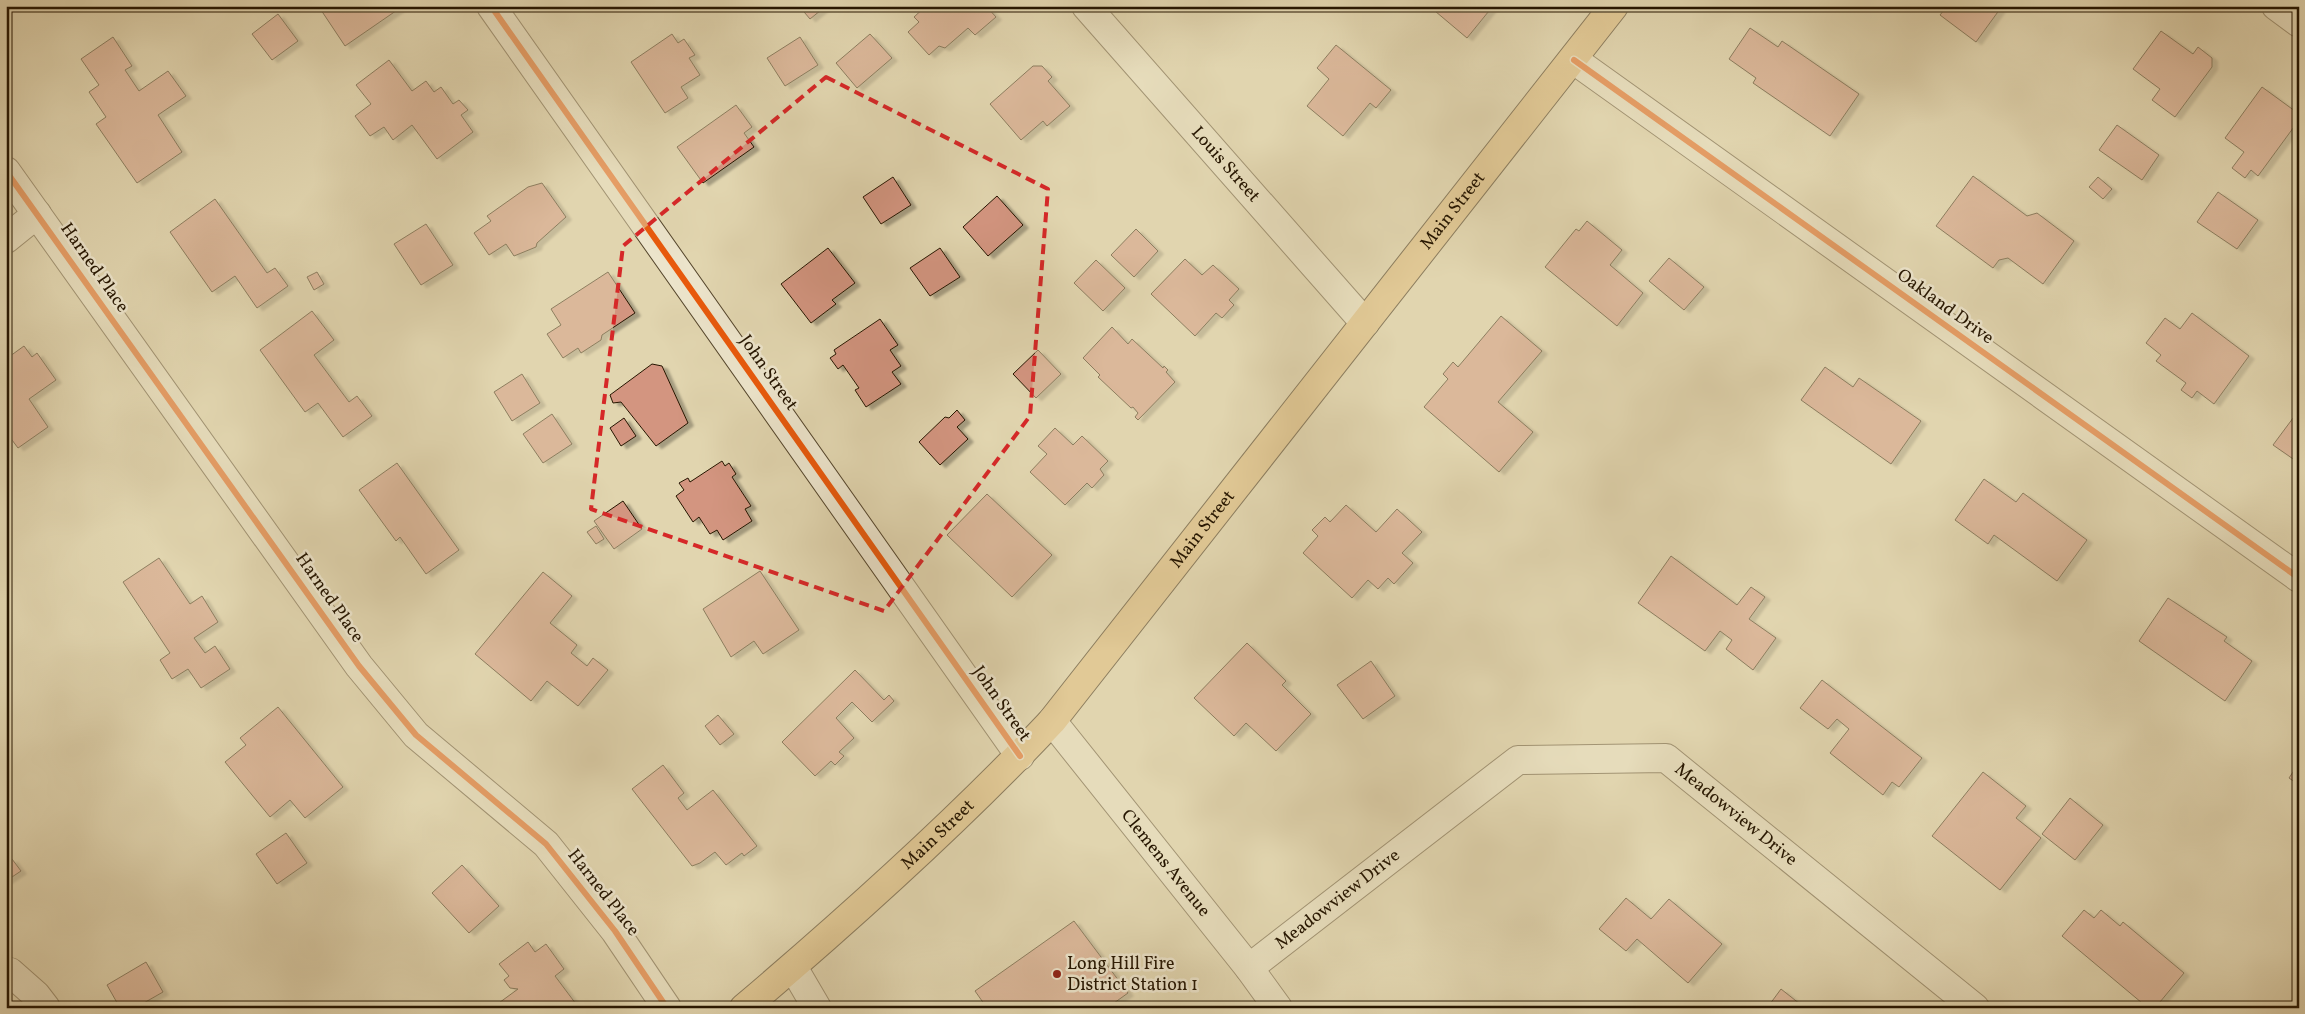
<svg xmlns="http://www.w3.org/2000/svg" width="2305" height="1014" viewBox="0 0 2305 1014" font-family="Vollkorn,serif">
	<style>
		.building { fill: #d39580; stroke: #261601; filter: url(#shadow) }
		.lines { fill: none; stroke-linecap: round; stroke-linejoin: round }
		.minor-casing { stroke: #55462c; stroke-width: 30 }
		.major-casing { stroke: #261601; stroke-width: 30 }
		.minor { stroke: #ece4cb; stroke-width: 28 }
		.major { stroke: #e0ba78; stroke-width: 28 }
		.cycleway-casing { stroke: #ece4cb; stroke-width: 9 }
		.cycleway { stroke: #e8590c; stroke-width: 6 }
		.marked { fill: none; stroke: #d62828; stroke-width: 4; stroke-dasharray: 10 6; stroke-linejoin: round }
		.poi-dot { fill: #8f2418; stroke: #ece4cb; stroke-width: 2 }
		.labels { text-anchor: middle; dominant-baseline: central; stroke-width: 5; stroke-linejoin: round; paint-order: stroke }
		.street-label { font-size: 18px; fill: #261601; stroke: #ece4cb }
		.poi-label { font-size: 18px; fill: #261601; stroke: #ece4cb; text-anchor: start }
	</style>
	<defs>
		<filter id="shadow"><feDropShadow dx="5.5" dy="3" stdDeviation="1" flood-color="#0004"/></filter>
	</defs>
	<rect width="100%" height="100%" fill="#e1d5af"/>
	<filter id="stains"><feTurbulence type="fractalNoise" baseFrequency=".004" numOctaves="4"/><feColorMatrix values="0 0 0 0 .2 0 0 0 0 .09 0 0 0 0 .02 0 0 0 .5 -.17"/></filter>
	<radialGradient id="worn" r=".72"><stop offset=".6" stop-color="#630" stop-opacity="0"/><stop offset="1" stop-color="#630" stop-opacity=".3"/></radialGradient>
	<g class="building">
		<path d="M320,6h83l-58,40 -26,-39z"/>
		<path d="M799,6h27l-16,13z"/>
		<path d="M926,6h60l10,11 -21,18 -7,-7 -23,20 -6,-2 -10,9 -21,-23 11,-10 -5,-5z"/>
		<path d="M1429,6h64l-26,32z"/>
		<path d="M1947,6h49l4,3 -24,33 -36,-27z"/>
		<path d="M278,14l20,27 -26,19 -20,-26z"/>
		<path d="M1750,28l28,19 4,-6 77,53 -29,42 -77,-53 3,-5 -27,-19z"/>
		<path d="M2161,31l32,23 5,-7 14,11v9l-37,50 -23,-17 8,-11 -27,-20z"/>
		<path d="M672,34l6,9 6,-4 11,16 -6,3 11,17 -19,12 7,11 -23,15 -34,-51z"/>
		<path d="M870,34l22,24 -35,30 -21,-25z"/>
		<path d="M113,37l19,29 -7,4 14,21 29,-20 18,25 -28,19 24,37 -45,31 -41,-59 10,-7 -17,-25 10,-7 -18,-26z"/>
		<path d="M800,37l18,28 -33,21 -18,-28z"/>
		<path d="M1336,45l55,45 -15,18 -6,-5 -27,33 -36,-30 22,-27 -12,-11z"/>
		<path d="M389,60l23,31 14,-10 8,11 7,-5 12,17 6,-4 9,10 -7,5 12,17 -36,27 -25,-34 -19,15 -9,-13 -14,9 -15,-20 16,-12 -15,-19z"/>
		<path d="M1033,66h9l10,11 -4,4 22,25 -23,20 -4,-5 -22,19 -31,-36z"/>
		<path d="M2262,87l37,27v6l-41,56 -7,-6 -6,8 -13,-10 12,-16 -19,-14z"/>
		<path d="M736,105l16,22 -8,6 10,14 -51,36 -26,-36z"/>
		<path d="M2117,125l42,30 -17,25 -43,-30z"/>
		<path d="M1973,176l54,40 10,-3 37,28 -31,43 -35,-26 -9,2 -6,8 -57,-42z"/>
		<path d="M893,177l18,28 -30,19 -18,-27z"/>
		<path d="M2098,177l14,12 -9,10 -14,-12z"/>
		<path d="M542,183l24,34 -29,26 -1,4 -22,9 -8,-12 -17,11 -15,-22 17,-12 -4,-5 41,-29z"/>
		<path d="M2218,192l40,28 -21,29 -40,-27z"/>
		<path d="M997,196l26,29 -35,31 -25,-29z"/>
		<path d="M215,199l52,74 8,-5 13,18 -31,22 -22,-32 -23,16 -42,-60z"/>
		<path d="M1587,221l35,29 -12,15 33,28 -26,33 -72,-59 31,-38 3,2z"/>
		<path d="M426,224l27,41 -32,20 -27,-41z"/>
		<path d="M1136,229l22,22 -24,26 -23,-22z"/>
		<path d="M828,248l27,35 -23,17 4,4 -25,19 -30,-39z"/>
		<path d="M940,248l20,29 -30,19 -20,-28z"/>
		<path d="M1669,258l35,29 -20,23 -35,-29z"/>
		<path d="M1185,259l17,16 11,-10 26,24 -10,11 5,5 -12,13 -6,-5 -21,23 -44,-42z"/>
		<path d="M1096,260l29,28 -22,23 -29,-28z"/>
		<path d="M317,272l7,12 -10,6 -7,-13z"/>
		<path d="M608,272l27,41 -33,22 -1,5 -20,13 -3,-5 -15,10 -16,-24 14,-9 -10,-16z"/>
		<path d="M312,311l22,29 -20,15 35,47 8,-6 15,20 -29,21 -25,-34 -13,9 -45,-62z"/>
		<path d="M2192,313l57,43 -35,48 -17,-13 -5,7 -11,-8 5,-7 -30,-22 5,-6 -15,-12 19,-25 15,11z"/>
		<path d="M1501,316l41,35 -44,51 35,30 -34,40 -75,-65 24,-28 -5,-5 10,-12 5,5z"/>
		<path d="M880,319l18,26 -8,5 11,16 -9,6 9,12 -35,23 -11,-17 4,-2 -16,-23 -5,4 -8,-11 6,-4 -2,-4z"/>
		<path d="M1112,327l16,17 4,-5 31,29 1,-2 4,4 -2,2 9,10 -37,38 -3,-3 3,-4 -5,-6 -2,1 -33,-31 2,-2 -17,-17z"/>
		<path d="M24,346l8,11 5,-4 19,27 -27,19 19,28 -30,21 -12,-16v-73z"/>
		<path d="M1038,350l23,24 -25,24 -23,-24z"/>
		<path d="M652,364l10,2 26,57 -32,23 -35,-44 -8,1 -3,-8z"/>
		<path d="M1825,367l28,20 6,-9 62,43 -30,43 -90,-64z"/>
		<path d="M522,374l18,29 -28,18 -18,-29z"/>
		<path d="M957,410l8,10 -8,7 11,12 -28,26 -21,-23 26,-25 4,1z"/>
		<path d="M2299,410v53l-26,-18z"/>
		<path d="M552,414l20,30 -29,19 -20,-29z"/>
		<path d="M624,418l12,18 -15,10 -11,-18z"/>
		<path d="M1055,428l18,17 9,-9 26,25 -8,8 4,6 -12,13 -5,-5 -22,22 -35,-33 17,-18 -9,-8z"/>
		<path d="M722,461l3,5 4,-3 7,11 -4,3 19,29 -6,3 7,12 -29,19 -6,-10 -7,4 -11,-17 -6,5 -17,-26 8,-6 -5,-7 9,-5 2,4z"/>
		<path d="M397,463l62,87 -33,24 -26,-37 -4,4 -37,-51z"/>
		<path d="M1984,479l32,23 7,-9 64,47 -30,41 -63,-46 -6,9 -33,-24z"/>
		<path d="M987,494l65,61 -40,42 -65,-62z"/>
		<path d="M623,501l19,28 -28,20 -20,-28z"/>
		<path d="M1346,505l30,27 21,-23 25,23 -20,21 11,10 -19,21 -6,-6 -10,11 -10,-9 -16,18 -49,-45 15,-17 -6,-6 13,-13 5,5z"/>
		<path d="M596,526l8,13 -8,5 -9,-12z"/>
		<path d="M1671,556l66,49 14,-18 14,10 -16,22 27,19 -23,32 -27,-21 6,-9 -12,-9 -15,20 -67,-48z"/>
		<path d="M159,558l31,46 12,-8 16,26 -24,16 11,15 10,-7 15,23 -29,19 -13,-19 -16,10 -12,-19 10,-7 -47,-71z"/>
		<path d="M760,571l39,59 -36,24 -9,-13 -23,16 -28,-48z"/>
		<path d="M543,572l29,24 -22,27 27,22 -6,8 16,13 6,-8 15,12 -30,36 -31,-25 -16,20 -56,-47z"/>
		<path d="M2168,598l59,39 -3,4 28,20 -27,40 -86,-60z"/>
		<path d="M1247,643l39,38 -4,4 29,29 -35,37 -30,-28 -12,13 -40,-38z"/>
		<path d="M1371,661l24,35 -32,23 -26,-34z"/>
		<path d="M855,670l29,30 5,-5 5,6 -22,21 -20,-20 -16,16 18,20 -15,14 5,4 -9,9 -4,-4 -16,15 -33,-34z"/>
		<path d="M1822,680l100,78 -23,29 -7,-5 -9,13 -53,-42 19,-24 -12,-10 -9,10 -28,-21z"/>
		<path d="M278,707l65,80 -38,31 -15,-18 -20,17 -45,-55 21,-17 -6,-7z"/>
		<path d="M718,715l16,19 -14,11 -15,-19z"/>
		<path d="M2299,763v22l-10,-7z"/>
		<path d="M663,765l21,28 -6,5 9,12 26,-20 44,56 -13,10 -2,-3 -16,12 -11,-13 -15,11 -8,3 -60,-77z"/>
		<path d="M1983,772l43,34 -10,12 25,20 -41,52 -68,-54z"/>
		<path d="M2070,798l33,27 -28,35 -33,-26z"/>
		<path d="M286,833l21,30 -30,21 -21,-30z"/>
		<path d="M12,859l9,12 -15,10v-18z"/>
		<path d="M462,865l37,41 -30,27 -37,-40z"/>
		<path d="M1626,898l25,21 18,-20 53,45 -34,39 -51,-44 -11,12 -27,-22z"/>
		<path d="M2084,910l10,8 7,-8 19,16 3,-4 61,51 -29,35h-7l-86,-72z"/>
		<path d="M1074,921l54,72 -21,15h-120l-12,-17z"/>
		<path d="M528,942l7,10 11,-8 18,25 -9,7 24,32h-87l26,-19 -8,-1 -6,-8 5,-4 -10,-12z"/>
		<path d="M146,962l17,30 -28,16h-15l-13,-23z"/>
		<path d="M1781,989l24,19h-38z"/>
	</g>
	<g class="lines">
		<g class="minor-casing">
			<g id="minor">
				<path d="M491,6l529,750"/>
				<path id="s1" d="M1086,6l279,317"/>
				<path d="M2276,6l23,17"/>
				<path d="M1574,60l725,518"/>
				<path d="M6,171l353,495 57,69 130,109 69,87 52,77"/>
				<path d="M6,239l31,-25"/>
				<path id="s2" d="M1052,721l197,247 29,40"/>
				<path d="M793,967l24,41"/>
				<path id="s3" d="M1249,968l269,-208 148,-2 309,250"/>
				<path d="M6,974l4,-2 26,23 10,13"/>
			</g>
		</g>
		<g class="major-casing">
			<g id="major">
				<path id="s4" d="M744,1008c107,-91 212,-185 308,-287l562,-715"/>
			</g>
		</g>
		<use href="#minor" class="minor"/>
		<use href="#major" class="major"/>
		<g class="cycleway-casing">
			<g id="cycleway">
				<path d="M491,6l529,750"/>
				<path d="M1574,60l725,518"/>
				<path d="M6,171l353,495 57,69 130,109 69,87 52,77"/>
			</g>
		</g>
		<use href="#cycleway" class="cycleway"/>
	</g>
	<path d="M0 0H2305V1014H0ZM826,77l222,112 -18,227 -146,195 -293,-102 32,-263z" fill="#e1d5af" fill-opacity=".55" fill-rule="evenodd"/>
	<path class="marked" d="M826,77l222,112 -18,227 -146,195 -293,-102 32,-263z"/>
	<circle class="poi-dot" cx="1057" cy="974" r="5"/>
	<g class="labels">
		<g class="street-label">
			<text stroke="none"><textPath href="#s1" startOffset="211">Louis Street</textPath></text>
			<text stroke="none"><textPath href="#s4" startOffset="1070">Main Street</textPath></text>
			<text transform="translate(94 268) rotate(55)">Harned Place</text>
			<text transform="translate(1945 307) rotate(36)">Oakland Drive</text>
			<text transform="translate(768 373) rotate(55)">John Street</text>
			<text stroke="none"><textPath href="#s4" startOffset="665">Main Street</textPath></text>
			<text transform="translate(329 598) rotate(55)">Harned Place</text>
			<text transform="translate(1001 704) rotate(55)">John Street</text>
			<text stroke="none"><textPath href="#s3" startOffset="578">Meadowview Drive</textPath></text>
			<text stroke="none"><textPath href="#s4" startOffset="260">Main Street</textPath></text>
			<text stroke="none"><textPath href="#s2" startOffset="182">Clemens Avenue</textPath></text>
			<text transform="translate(603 893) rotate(52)">Harned Place</text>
			<text stroke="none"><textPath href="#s3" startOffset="112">Meadowview Drive</textPath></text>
		</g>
		<g class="poi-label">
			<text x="1067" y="964">Long Hill Fire<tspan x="1067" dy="21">District Station 1</tspan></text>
		</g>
	</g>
	<rect width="2305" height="1014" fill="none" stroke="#e1d5af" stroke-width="25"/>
	<rect x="8" y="8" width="2290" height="999" fill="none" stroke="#261601" stroke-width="2.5"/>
	<rect x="12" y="12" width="2280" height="989" fill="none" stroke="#261601"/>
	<rect width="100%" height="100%" filter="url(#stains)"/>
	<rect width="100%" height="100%" fill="url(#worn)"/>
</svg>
